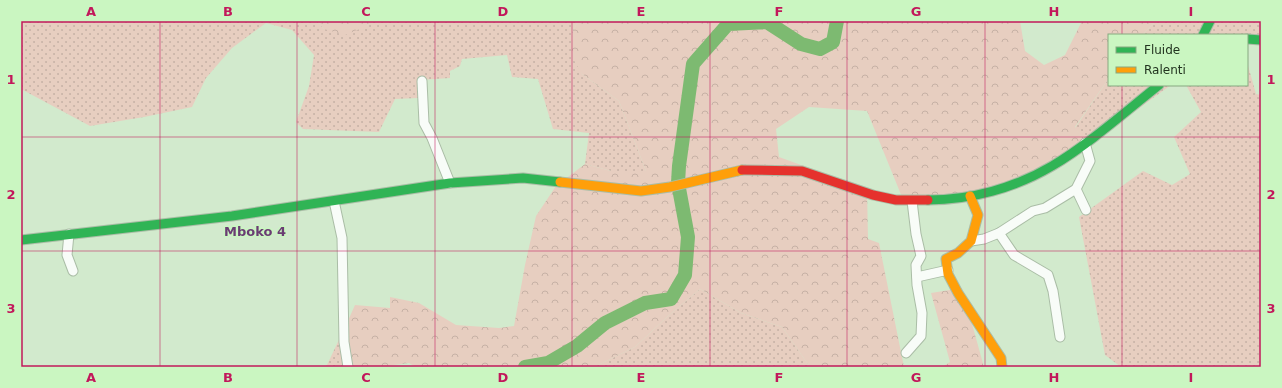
<svg xmlns="http://www.w3.org/2000/svg" width="1282" height="388" viewBox="0 0 1282 388" font-family="'DejaVu Sans',sans-serif">
	<style>
		.grass { fill: url(#grass-dots) }
		.forest { fill: url(#forest-crowns) }
		.lines { fill: none; stroke-linecap: round; stroke-linejoin: round }
		.river { stroke: #7dba71; stroke-width: 14 }
		.street-casing { stroke: #aabda6; stroke-width: 11 }
		.fast-casing { stroke: #aabda6; stroke-width: 11 }
		.slow-casing { stroke: #aabda6; stroke-width: 11 }
		.jam-casing { stroke: #aabda6; stroke-width: 11 }
		.street { stroke: #f8fcf8; stroke-width: 9 }
		.fast { stroke: #30b455; stroke-width: 9 }
		.slow { stroke: #ff9f0a; stroke-width: 9 }
		.jam { stroke: #e5322d; stroke-width: 9 }
		.grid { fill: none; stroke: #c2185b; stroke-width: 1; stroke-opacity: 0.55 }
		.labels { text-anchor: middle; dominant-baseline: central; stroke-width: 3; stroke-linejoin: round; paint-order: stroke }
		.quarter-label { font-size: 13px; font-weight: bold; fill: #6a3d73; stroke: #caf6c1 }
		.neatline { fill: none; stroke: #c2185b; stroke-width: 1.5 }
		.grid-label { font-size: 13px; text-anchor: middle; font-weight: bold; fill: #c2185b }
	</style>
	<defs>
		<pattern id="grass-dots" width="8" height="8" patternUnits="userSpaceOnUse"><rect width="8" height="8" fill="#e7cec0"/><path d="M2 2h.1M6 6h.1" fill="none" stroke="#c6b1a5" stroke-width="1.8" stroke-linecap="round"/></pattern>
		<pattern id="forest-crowns" width="20" height="18" patternUnits="userSpaceOnUse"><rect width="20" height="18" fill="#e7cec0"/><path d="M2 6a3 3 0 1 1 6 0M12 15a3 3 0 1 1 6 0" fill="none" stroke="#c6b1a5"/></pattern>
	</defs>
	<rect width="100%" height="100%" fill="#d2eacd"/>
	<g class="grass">
		<path d="M21,21h296l7,8 43,-3 4,-5h207l-6,12 10,41 37,27 27,70h-35l-26,-7 4,-31 -36,-4 -15,-50 -26,-2 -5,-22 -45,4 -2,7 -10,5v7l-30,2 -2,18 -23,1 -16,33 -76,-3 -7,-7 13,-36 5,-31 -22,-25 -26,-7 -34,25 -26,30 -14,29 -48,10 -54,9 -69,-37z"/>
		<path d="M1156,21h105v23l-14,-9h-105z"/>
		<path d="M1247,62l9,32 5,1v272h-140l-16,-12 -26,-138 64,-46 29,14 18,-11 -16,-37 27,-25 -15,-27h61z"/>
		<path d="M1109,78v7h62l-84,61 -12,-18z"/>
		<path d="M700,289l41,24 41,14 28,40h-216l41,-20 32,-30z"/>
		<path d="M346,325l7,42h-27z"/>
	</g>
	<g class="forest">
		<path d="M317,21h54l-4,5 -22,9 -21,-6z"/>
		<path d="M578,21h442l5,30 19,14 21,-10 17,-34h74l-14,14h-33v43l-34,49 12,19 -88,43 -95,13 -37,-91 -58,-4 -33,22 3,28 88,32 1,50 11,4 25,124h-94l-28,-40 -41,-14 -41,-24 -33,28 -32,30 -41,20h-178l-7,-4 -23,3v1h-33l-7,-42 9,-20 35,3v-11l29,6 37,22 43,3 15,-2 11,-61 11,-49 20,-30 29,-22 26,7h35l-27,-70 -37,-27 -11,-19 1,-22z"/>
		<path d="M962,288l22,79h-42l8,-5 -19,-69z"/>
	</g>
	<g class="lines">
		<path class="river" d="M525,367l23,-4 29,-17 28,-23 40,-20 26,-4 14,-24 3,-38 -10,-54 1,-17 14,-102 35,-40 39,-2 34,22 19,5 13,-7 4,-21"/>
		<g class="street-casing">
			<g id="street">
				<path d="M422,81l2,42 8,15 18,45"/>
				<path d="M1076,189l10,21"/>
				<path d="M334,201l8,37 2,104 4,25"/>
				<path d="M999,233l15,22 34,20 5,16 7,46"/>
				<path d="M69,234l-2,21 6,16"/>
				<path d="M971,241l13,-2 15,-6 34,-22 12,-3 31,-19 14,-28 -5,-18"/>
				<path d="M917,277l31,-7"/>
				<path d="M906,353l15,-17 1,-23 -5,-28 -1,-20 5,-9 -5,-22 -4,-33"/>
			</g>
		</g>
		<g class="fast-casing">
			<g id="fast">
				<path d="M1203,35l7,-14"/>
				<path d="M1247,39l14,1"/>
				<path d="M928,200c43,0 87,-12 124,-34 37,-22 73,-54 107,-81"/>
				<path d="M21,240l211,-24 218,-33 73,-5 37,4"/>
			</g>
		</g>
		<g class="slow-casing">
			<g id="slow">
				<path d="M560,182l81,9 29,-4 72,-17"/>
				<path d="M970,196l8,19 -7,26 -13,12 -12,6 2,15 10,19 43,65 1,9"/>
			</g>
		</g>
		<g class="jam-casing">
			<path id="jam" d="M742,170l60,1 71,24 23,5h32"/>
		</g>
		<use href="#street" class="street"/>
		<use href="#fast" class="fast"/>
		<use href="#slow" class="slow"/>
		<use href="#jam" class="jam"/>
	</g>
	<path class="grid" d="M160,21v346M297,21v346M435,21v346M572,21v346M710,21v346M847,21v346M985,21v346M1122,21v14M1122,85v282M21,137h1240M21,251h1240"/>
	<g class="labels">
		<g class="quarter-label">
			<text x="255" y="231">Mboko 4</text>
		</g>
	</g>
	<rect width="1282" height="388" fill="none" stroke="#caf6c1" stroke-width="44"/>
	<rect x="1108" y="34" width="140" height="52" fill="#caf6c1" stroke="#87a880"/>
	<rect x="1116" y="47" width="20" height="6" fill="#30b455" stroke="#87a880"/>
	<text x="1144" y="54" font-size="12" fill="#22331f">Fluide</text>
	<rect x="1116" y="67" width="20" height="6" fill="#ff9f0a" stroke="#87a880"/>
	<text x="1144" y="74" font-size="12" fill="#22331f">Ralenti</text>
	<rect x="22" y="22" width="1238" height="344" class="neatline"/>
	<g class="grid-label">
		<text x="91" y="16">A</text>
		<text x="228" y="16">B</text>
		<text x="366" y="16">C</text>
		<text x="503" y="16">D</text>
		<text x="641" y="16">E</text>
		<text x="779" y="16">F</text>
		<text x="916" y="16">G</text>
		<text x="1054" y="16">H</text>
		<text x="1191" y="16">I</text>
		<text x="11" y="84">1</text>
		<text x="1271" y="84">1</text>
		<text x="11" y="199">2</text>
		<text x="1271" y="199">2</text>
		<text x="11" y="313">3</text>
		<text x="1271" y="313">3</text>
		<text x="91" y="382">A</text>
		<text x="228" y="382">B</text>
		<text x="366" y="382">C</text>
		<text x="503" y="382">D</text>
		<text x="641" y="382">E</text>
		<text x="779" y="382">F</text>
		<text x="916" y="382">G</text>
		<text x="1054" y="382">H</text>
		<text x="1191" y="382">I</text>
	</g>
</svg>
